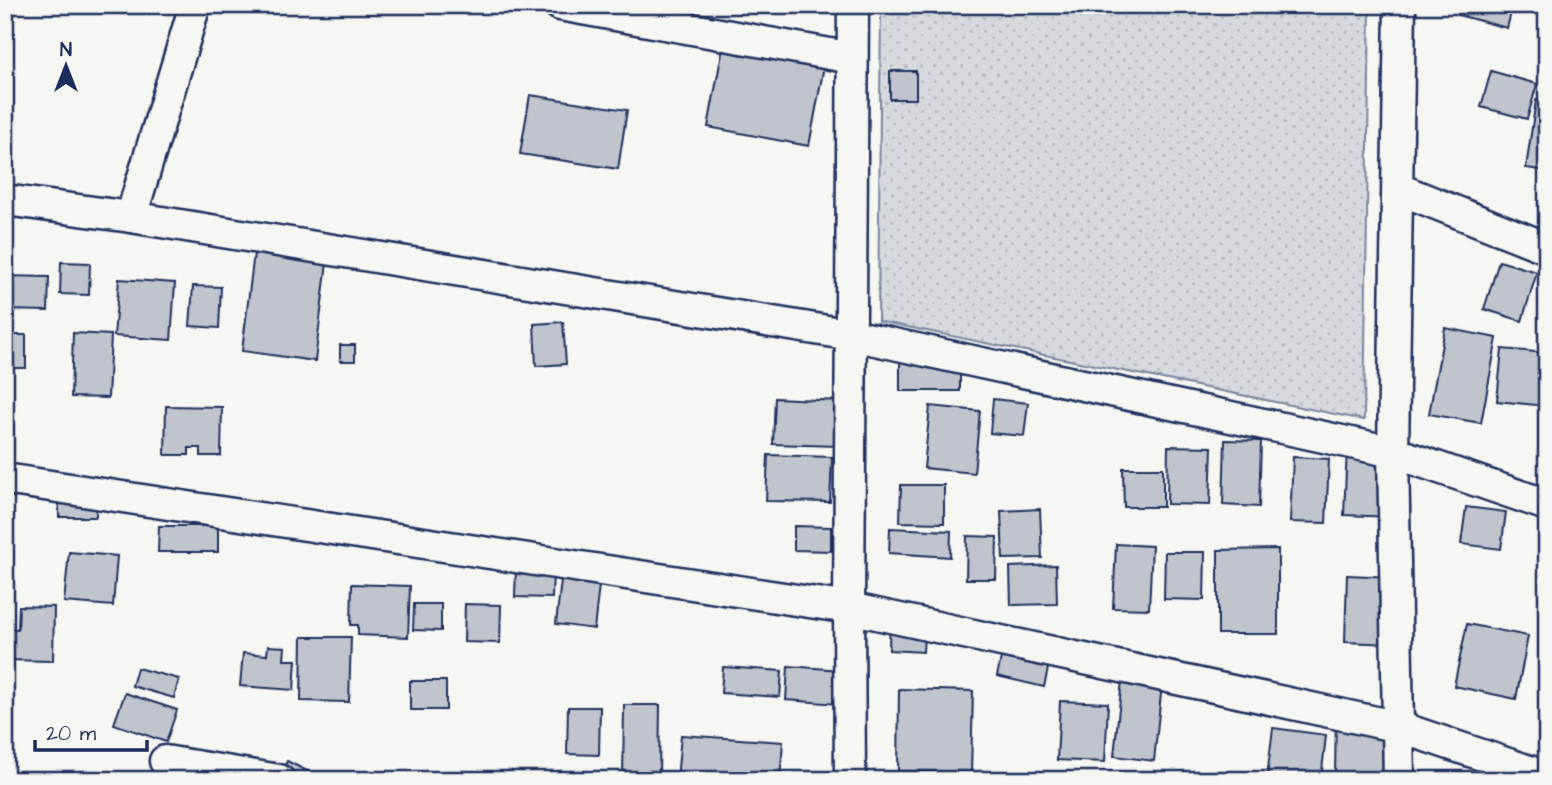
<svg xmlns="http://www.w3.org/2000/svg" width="1552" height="785" viewBox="0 0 1552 785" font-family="'Architects Daughter',sans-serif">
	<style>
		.park { fill: url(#park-dots); stroke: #78849e; stroke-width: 2 }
		.building { fill: #c0c4cd; stroke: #1b2f5e; stroke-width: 2 }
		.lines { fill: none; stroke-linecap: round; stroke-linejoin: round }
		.street-casing { stroke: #1b2f5e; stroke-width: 35 }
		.street { stroke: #f6f6f2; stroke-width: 30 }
	</style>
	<defs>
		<pattern id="park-dots" width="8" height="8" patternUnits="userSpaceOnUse" patternTransform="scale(1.75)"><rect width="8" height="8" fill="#d6d9dd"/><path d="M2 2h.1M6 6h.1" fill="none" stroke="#b7bbc0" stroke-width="1.8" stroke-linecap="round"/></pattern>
	</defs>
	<rect width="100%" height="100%" fill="#f6f6f2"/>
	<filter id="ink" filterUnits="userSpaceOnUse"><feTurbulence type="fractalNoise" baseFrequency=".0143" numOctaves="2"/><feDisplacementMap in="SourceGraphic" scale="14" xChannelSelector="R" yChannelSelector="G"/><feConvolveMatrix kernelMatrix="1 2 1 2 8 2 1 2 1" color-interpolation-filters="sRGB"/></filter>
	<g filter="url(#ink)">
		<path class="park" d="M881,5h489l-6,415 -486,-99z"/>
		<g class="building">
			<path d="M1461,5h52l-6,23 -49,-13z"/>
			<path d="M723,47l101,19 -15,80 -101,-19z"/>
			<rect x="890" y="71" width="26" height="28"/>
			<path d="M1491,71l46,13 -10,35 -46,-12z"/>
			<path d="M530,95l97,15 -9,59 -98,-15z"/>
			<path d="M1536,100l11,1v70l-21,-3z"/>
			<path d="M254,253l73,9 -12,99 -73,-10z"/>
			<path d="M1499,261l38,11 -15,49 -38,-12z"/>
			<path d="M61,262l29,1 -1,32 -29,-1z"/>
			<path d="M5,276l44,1 -1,34 -43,-1z"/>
			<path d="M119,279l56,4 -4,57 -57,-4z"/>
			<path d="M193,286l28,1 -2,41 -29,-2z"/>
			<path d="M563,322l3,42 -30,2 -2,-42z"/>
			<path d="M1445,328l52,10 -16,85 -52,-9z"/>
			<path d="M73,333l38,2 -3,63 -37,-1z"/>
			<rect x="5" y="335" width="21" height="33"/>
			<rect x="340" y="345" width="15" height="16"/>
			<path d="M1502,349l45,4 -1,53 -49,-5z"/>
			<path d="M900,356l60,1v34h-60z"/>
			<path d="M775,398l64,3 -2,45 -64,-2z"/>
			<path d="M993,399l35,4 -4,33 -34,-3z"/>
			<path d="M166,406l56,1 -1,49h-20v-8h-12v7h-24z"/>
			<path d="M930,406l50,5 -6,62 -50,-5z"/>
			<path d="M1225,440l36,1 -2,66 -36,-2z"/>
			<path d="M1168,446l44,1 -2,58 -43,-1z"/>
			<path d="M1347,448l47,1 -3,68 -47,-2z"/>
			<path d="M768,455l64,2 -2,45 -64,-1z"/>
			<path d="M1293,457l36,2 -3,64 -36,-1z"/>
			<path d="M1123,468h40v39h-39z"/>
			<path d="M901,485h43v38l-44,-1z"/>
			<rect x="59" y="486" width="37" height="31"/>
			<path d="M1466,507l40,5 -5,37 -40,-5z"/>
			<path d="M1040,509l2,49 -39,1 -2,-48z"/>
			<path d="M159,526h59v26h-60z"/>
			<path d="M794,526l37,1v24l-37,-1z"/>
			<path d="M890,528l61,3 -1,26 -61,-4z"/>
			<path d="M967,536l30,1 -1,42h-30z"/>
			<path d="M1116,544l36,2 -3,63 -36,-1z"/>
			<path d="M1278,549v85h-60v-84z"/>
			<path d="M69,552l48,4 -4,50 -49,-4z"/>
			<path d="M1165,552h40l-1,48 -40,-1z"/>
			<path d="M563,563l38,5 -7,61 -38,-5z"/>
			<path d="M1056,565l1,39 -46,1 -1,-38z"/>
			<path d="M516,569l37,1 -1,28 -37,-1z"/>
			<path d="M1347,575l47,2 -2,67 -47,-2z"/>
			<path d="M352,584l58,2 -2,51 -50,-2v-10h-7z"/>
			<path d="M414,604h27v27l-28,-1z"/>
			<path d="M465,604l36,1 -1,38 -36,-1z"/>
			<path d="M19,606l35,1 -1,54 -48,-1v-32l13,1z"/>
			<path d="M890,613l35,2 -2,37 -34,-2z"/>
			<path d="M1467,624l61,12 -12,63 -62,-13z"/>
			<path d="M302,637h49l-2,65 -48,-1z"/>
			<path d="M1005,640l47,10 -8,37 -47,-11z"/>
			<path d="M268,646l17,1 -1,13h12l-2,30 -54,-4 3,-33 24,2z"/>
			<path d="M788,666l53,4 -2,34 -53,-4z"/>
			<path d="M723,667l59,4 -2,26 -59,-4z"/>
			<path d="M137,668l42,11 -5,19 -42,-12z"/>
			<path d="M1122,680l40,4 -8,77 -40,-5z"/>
			<rect x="410" y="681" width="36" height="29"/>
			<path d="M899,689l74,2 -2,82 -73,-2z"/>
			<path d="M125,693l52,17 -11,32 -52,-18z"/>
			<path d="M1060,701l48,2 -3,59 -48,-2z"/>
			<path d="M624,705h36l-1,75h-36z"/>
			<path d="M568,707h32l-1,48 -32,-1z"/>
			<path d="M1336,716h50v58h-51z"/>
			<path d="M1273,728l53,7 -5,45 -54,-3z"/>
			<path d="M681,735l102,7 -3,38h-103z"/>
			<path d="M287,761l28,14 -3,5h-34z"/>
		</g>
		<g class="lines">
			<g class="street-casing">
				<g id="street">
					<path d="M560,5l292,53"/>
					<path d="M1399,189l148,59"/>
					<path d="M5,200l126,17 721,118 541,117 154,53"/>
					<path d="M131,217l64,-212"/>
					<path d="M5,479l844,129 550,119 148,50"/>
					<path d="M165,761l114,19"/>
					<path d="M850,780l-1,-172 4,-603"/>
					<path d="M1399,780l-6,-328 7,-447"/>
				</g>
			</g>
			<use href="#street" class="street"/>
		</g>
	</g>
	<rect width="1552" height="785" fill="none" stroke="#f6f6f2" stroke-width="28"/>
	<rect x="14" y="14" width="1524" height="757" fill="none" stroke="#1b2f5e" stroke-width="2.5" filter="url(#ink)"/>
	<g transform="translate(66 66)" stroke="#f6f6f2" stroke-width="5" paint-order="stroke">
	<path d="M0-5L12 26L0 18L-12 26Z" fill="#1b2f5e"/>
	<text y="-10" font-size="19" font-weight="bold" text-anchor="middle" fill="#1b2f5e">N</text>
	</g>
	<path d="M35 740v10h112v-10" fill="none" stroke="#1b2f5e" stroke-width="3.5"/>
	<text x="46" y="740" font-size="21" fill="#1b2f5e" stroke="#f6f6f2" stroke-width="5" paint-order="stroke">20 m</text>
</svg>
